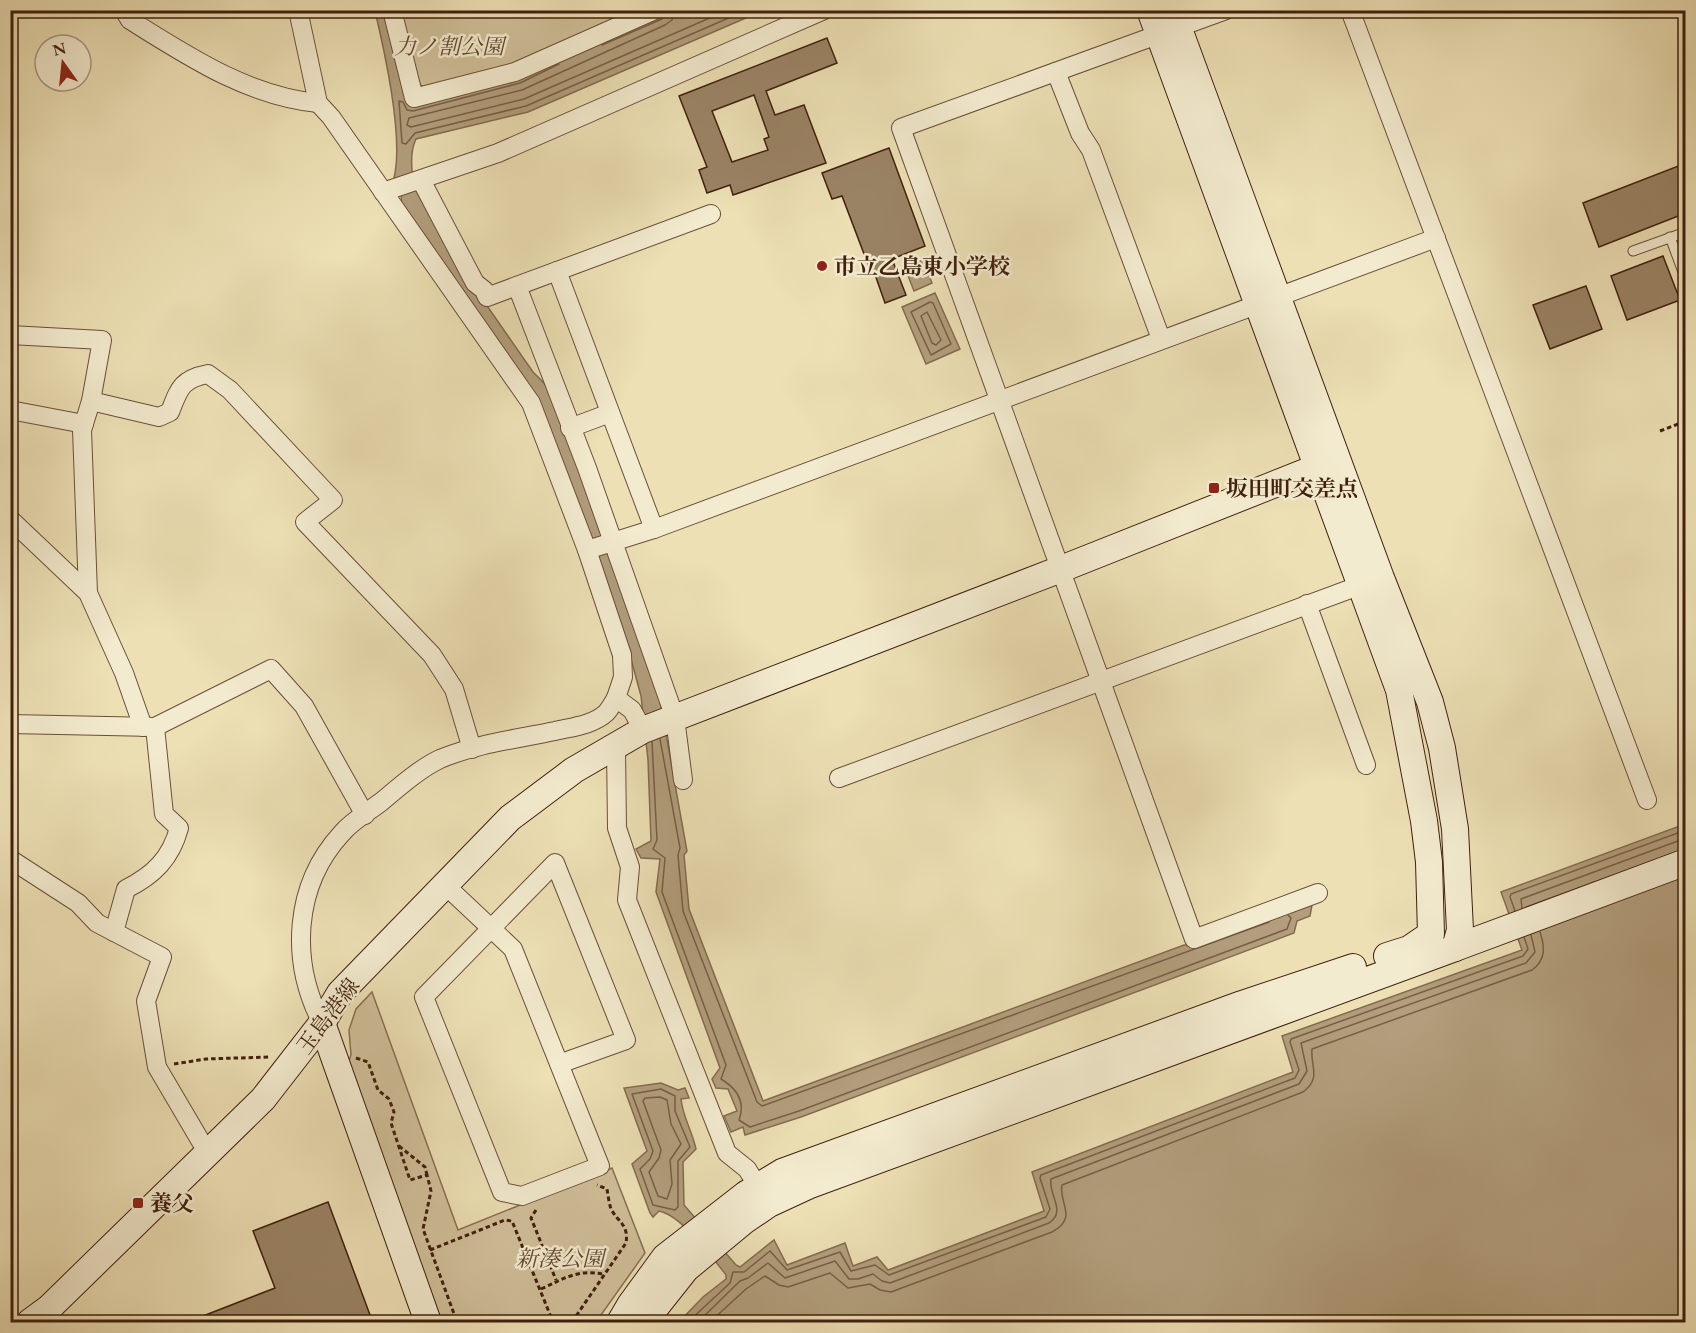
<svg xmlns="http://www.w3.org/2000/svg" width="1696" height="1333" viewBox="0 0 1696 1333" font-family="'EB Garamond','Noto Serif JP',serif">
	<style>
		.green { fill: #d0bf99; stroke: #886f54; stroke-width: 1.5 }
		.water { fill: #b29e7c; stroke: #846b50; stroke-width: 1.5 }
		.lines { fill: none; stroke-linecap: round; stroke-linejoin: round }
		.shore { stroke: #795e45; stroke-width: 1.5 }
		.building { fill: #9a8365; stroke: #401f0e; stroke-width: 1.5; fill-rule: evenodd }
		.lane-casing { stroke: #6b4f38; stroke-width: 11 }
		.street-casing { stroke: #6b4f38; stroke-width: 20 }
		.secondary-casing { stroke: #401f0e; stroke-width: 28 }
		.path { stroke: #401f0e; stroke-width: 3; stroke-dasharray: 4.5 3; stroke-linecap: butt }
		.lane { stroke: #f3ebcf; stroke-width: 9 }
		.street { stroke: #f3ebcf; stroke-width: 18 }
		.secondary { stroke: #f3ebcf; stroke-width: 26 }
		.poi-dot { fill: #8f2418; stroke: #f3ebcf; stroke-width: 2 }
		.labels { text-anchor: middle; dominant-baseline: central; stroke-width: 5; stroke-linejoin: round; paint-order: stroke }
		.park-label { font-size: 22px; font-style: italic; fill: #644731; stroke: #f3ebcf }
		.poi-label { font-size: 22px; font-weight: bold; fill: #401f0e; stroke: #f3ebcf; text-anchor: start }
		.street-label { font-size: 22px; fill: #401f0e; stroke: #f3ebcf }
	</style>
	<rect width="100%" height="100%" fill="#ede0b5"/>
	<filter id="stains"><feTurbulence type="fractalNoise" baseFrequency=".00333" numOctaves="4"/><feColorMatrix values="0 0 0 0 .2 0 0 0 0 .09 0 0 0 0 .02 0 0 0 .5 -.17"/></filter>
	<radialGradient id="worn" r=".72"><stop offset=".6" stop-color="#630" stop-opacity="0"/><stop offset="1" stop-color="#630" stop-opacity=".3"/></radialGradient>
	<g class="green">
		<path d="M609,10l2,8 -3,7 -94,42 -87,22 -9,-5 -19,-73z"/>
		<path d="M372,992l86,238 154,-62 33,85 -49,69h-160l-89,-256 4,-11 -2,-25 7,-21z"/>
	</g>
	<g class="water">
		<path d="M375,11h10l25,94 150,-48 106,-46h96l-234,101 -112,27c-7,14 -4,34 -2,49l8,2 61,110 50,72 12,12 20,43 93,263 29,161 -3,4 5,54 74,192 421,-156h10l118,-40 -2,11 -13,5 -3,12 -493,184 -56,18 -2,-8 -12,5 -7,-16 13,-5 -9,-22 -12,-1 -4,-9 8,-11 -64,-176 4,-33 -19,-1 -5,-9 15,-8 -3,-81 -7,-64 -17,-63 -75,-200 -147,-222 -1,-19 -7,-14c10,-41 -9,-125 -19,-167z"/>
		<path d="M923,260l9,23 -18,8 -9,-23z"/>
		<path d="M935,293l25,56 -34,15 -24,-57z"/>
		<path d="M1685,824v498h-1006l24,-25 23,-18v-4c-14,-18 -45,-60 -67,-64l-6,6 -3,-4 -18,-49 15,-13 -23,-63 37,-5 17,7 7,-2 4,10 -8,1c2,19 11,31 15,50l-13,13 1,43 52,60 4,2 34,-27 13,25 58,-22 8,23 24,-9 11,13 156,-59 -12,-39 261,-100 -11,-36 240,-86 -21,-58z"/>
	</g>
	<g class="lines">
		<g class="shore">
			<path d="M674,10l-2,10 -7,5 -143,65 -113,28 -2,7 4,2 113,-28 204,-89"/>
			<path d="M602,45l60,-26 4,-9"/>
			<path d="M559,64l-39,19 -107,28 -6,-1 -4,-8 -4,-1 3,42 4,1 9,-11 111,-27 221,-96"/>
			<path d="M930,302l3,1 18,41 -20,11 -20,-43z"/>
			<path d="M927,312l14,28 -5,5 -4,-2 -11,-27z"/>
			<path d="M660,739l20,109 -2,7 5,56 74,191 5,4 507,-184"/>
			<path d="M652,742l5,98 -4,9 12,9 -3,34 64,173 -5,14c15,9 25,22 18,41l11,7 49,-16 488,-182 4,-11 -3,-3"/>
			<path d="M1522,908l-1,-9 165,-61"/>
			<path d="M1515,911l-5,-14 1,-3 175,-64"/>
			<path d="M661,1089l14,7v15l15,36 -12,14v46l-3,3 -22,-5 -13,-36 10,-10 3,-8 -21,-57z"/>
			<path d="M660,1097l7,3 4,24 10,20 -11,16 2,24 -5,15 -9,-3 -9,-24 10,-14 2,-8 -18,-49 2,-3z"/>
			<path d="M688,1322l42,-39 3,-11h11l26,-21 17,19 53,-18 11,19 24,-6 14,10 157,-58 4,-8 -10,-31 1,-3 254,-97 4,-8 -9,-28 1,-3 232,-83 5,-7 -4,-12"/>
			<path d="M698,1322l42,-41 8,-3 20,-15 17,15 50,-17 14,18h9l15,-5 9,7 8,2 159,-60c18,-12 -1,-28 2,-44l248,-95 8,-13 -6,-28 225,-80 9,-11 -4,-17"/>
			<path d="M710,1322l36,-33 19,-13 14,9 9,2 42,-14 18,15 22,-4 10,6 11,2 161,-60c27,-15 6,-29 10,-47l241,-93c19,-14 7,-26 9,-43l220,-79c14,-10 13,-23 8,-38"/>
		</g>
	</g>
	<g class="building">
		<path d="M827,38l10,25 -71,28 9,24 29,-10 22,58 -93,32 -3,-10 -23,8 -8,-23 8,-3 -28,-71zM754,95l15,42 -5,2 4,11 -36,12 -20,-51z"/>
		<path d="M889,148l36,98 -33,13 14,36 -21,8 -13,-37 -3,1 -27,-71 -10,3 -10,-26z"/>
		<path d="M1686,163v50l-87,34 -16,-44z"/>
		<path d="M1663,256l17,44 -53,20 -16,-44z"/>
		<path d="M1586,286l16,43 -52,20 -17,-44z"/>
		<path d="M328,1202l45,121h-188l90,-35 -22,-57z"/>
	</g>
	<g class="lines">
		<g class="lane-casing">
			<g id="lane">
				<path d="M1670,237l16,43"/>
				<path d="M1633,251l53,-19"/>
			</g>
		</g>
		<g class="street-casing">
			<g id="street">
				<path d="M124,10l6,10c59,37 118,76 188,83"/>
				<path d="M298,10l20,93 13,14 200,286 56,147 35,105 1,22 -7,21"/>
				<path d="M392,10l22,88 101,-26 140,-62"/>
				<path d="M1226,10l-325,118 293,811 124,-46"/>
				<path d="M1350,10l297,790"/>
				<path d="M1056,72l24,61 11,17 70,189"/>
				<path d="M421,180l54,103 9,7 3,7 224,-83"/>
				<path d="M383,192l115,-39 326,-143"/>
				<path d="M557,271l97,258"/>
				<path d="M517,286l70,182 88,250 8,62"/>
				<path d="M10,335l92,5 -11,61"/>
				<path d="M10,410l74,14"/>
				<path d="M570,428l40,-15"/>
				<path d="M10,519l78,74 36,80 19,54"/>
				<path d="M587,550l67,-21 782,-291"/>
				<path d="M88,593l-6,-163 9,-29 68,16 11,-5c9,-23 11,-33 38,-38l22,16 103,110 -28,22 127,133 22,34 18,60"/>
				<path d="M1307,604l59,161"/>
				<path d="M10,724l145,3 116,-58 33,37 61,109"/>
				<path d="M616,747l1,81 13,39 -3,33 100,253 20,16 17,27"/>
				<path d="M839,778l533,-197"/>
				<path d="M10,859l68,44 19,20 65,34 -16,44 11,66 50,85"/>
				<path d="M445,885l68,64 87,217 -78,30 -20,-4 -78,-195 131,-134 71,177 -67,24"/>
				<path d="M114,932l12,-43c28,-14 45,-31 53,-61l-15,-14 -9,-87"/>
				<path d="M322,1023c-32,-61 -29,-137 20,-190 10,-12 26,-21 39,-31 18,-15 38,-33 59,-43 35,-15 77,-20 115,-28 17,-4 38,-6 51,-18 4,-4 7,-10 10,-15l16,12 11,20"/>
			</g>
		</g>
		<g class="secondary-casing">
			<g id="secondary">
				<path d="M1150,10l249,680 25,131 5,41 2,72 -22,15 -22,7"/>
				<path d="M1455,948l231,-86"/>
				<path d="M322,1023l106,299"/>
				<path d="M30,1322l19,-14 214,-209 59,-76 18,-30 170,-175 64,-48 69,-40 418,-161 272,-108"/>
				<path d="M620,1322l10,-17 35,-48 81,-63 36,-22 460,-168 111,-37"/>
				<path d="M644,1322l42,-53 58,-48 25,-17 41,-19 645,-237 5,-18 -5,-101 -13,-81 -12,-46 -49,-124 -209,-568"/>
			</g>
		</g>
		<g class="path">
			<path d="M1660,431l26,-10"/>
			<path d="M356,1058l12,4 10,28 11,9 5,13 -3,11 19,57 17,-5 4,16 -8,38 34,93"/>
			<path d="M174,1064l32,-5 63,-2"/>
			<path d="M399,1146l26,21 2,8"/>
			<path d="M536,1210l-5,8 25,62"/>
			<path d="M430,1250l75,-30 7,1 41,101"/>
			<path d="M541,1289c22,-10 37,-20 61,-15"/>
			<path d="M572,1322l54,-79c3,-18 -8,-21 -15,-34 -2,-6 -3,-14 -4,-20l-10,-4"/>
		</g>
		<use href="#lane" class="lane"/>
		<use href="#street" class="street"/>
		<use href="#secondary" class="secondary"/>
	</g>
	<g class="poi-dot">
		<circle cx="822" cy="266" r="6"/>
		<rect x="1208" y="482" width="12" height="12" rx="3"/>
		<rect x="132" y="1197" width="12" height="12" rx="3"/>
	</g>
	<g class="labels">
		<g class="park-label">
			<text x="449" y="46">力ノ割公園</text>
			<text x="560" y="1258">新湊公園</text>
		</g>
		<g class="poi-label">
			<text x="834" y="266">市立乙島東小学校</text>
			<text x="1226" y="488">坂田町交差点</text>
			<text x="150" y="1203">養父</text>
		</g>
		<g class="street-label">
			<text transform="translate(328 1016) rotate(-53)">玉島港線</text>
		</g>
	</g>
	<rect width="1696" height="1333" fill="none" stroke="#ede0b5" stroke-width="36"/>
	<rect x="12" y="12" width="1672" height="1309" fill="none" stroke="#401f0e" stroke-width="3"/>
	<rect x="18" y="18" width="1660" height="1297" fill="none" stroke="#401f0e" stroke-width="1.5"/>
	<g transform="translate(63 63) rotate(345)"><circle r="28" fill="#f3ebcf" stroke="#ab9982" stroke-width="1.5"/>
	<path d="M0-4.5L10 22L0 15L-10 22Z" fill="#8f2418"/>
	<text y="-9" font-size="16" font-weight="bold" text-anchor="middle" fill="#401f0e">N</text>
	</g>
	<rect width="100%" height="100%" filter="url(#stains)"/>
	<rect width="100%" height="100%" fill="url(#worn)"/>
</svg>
